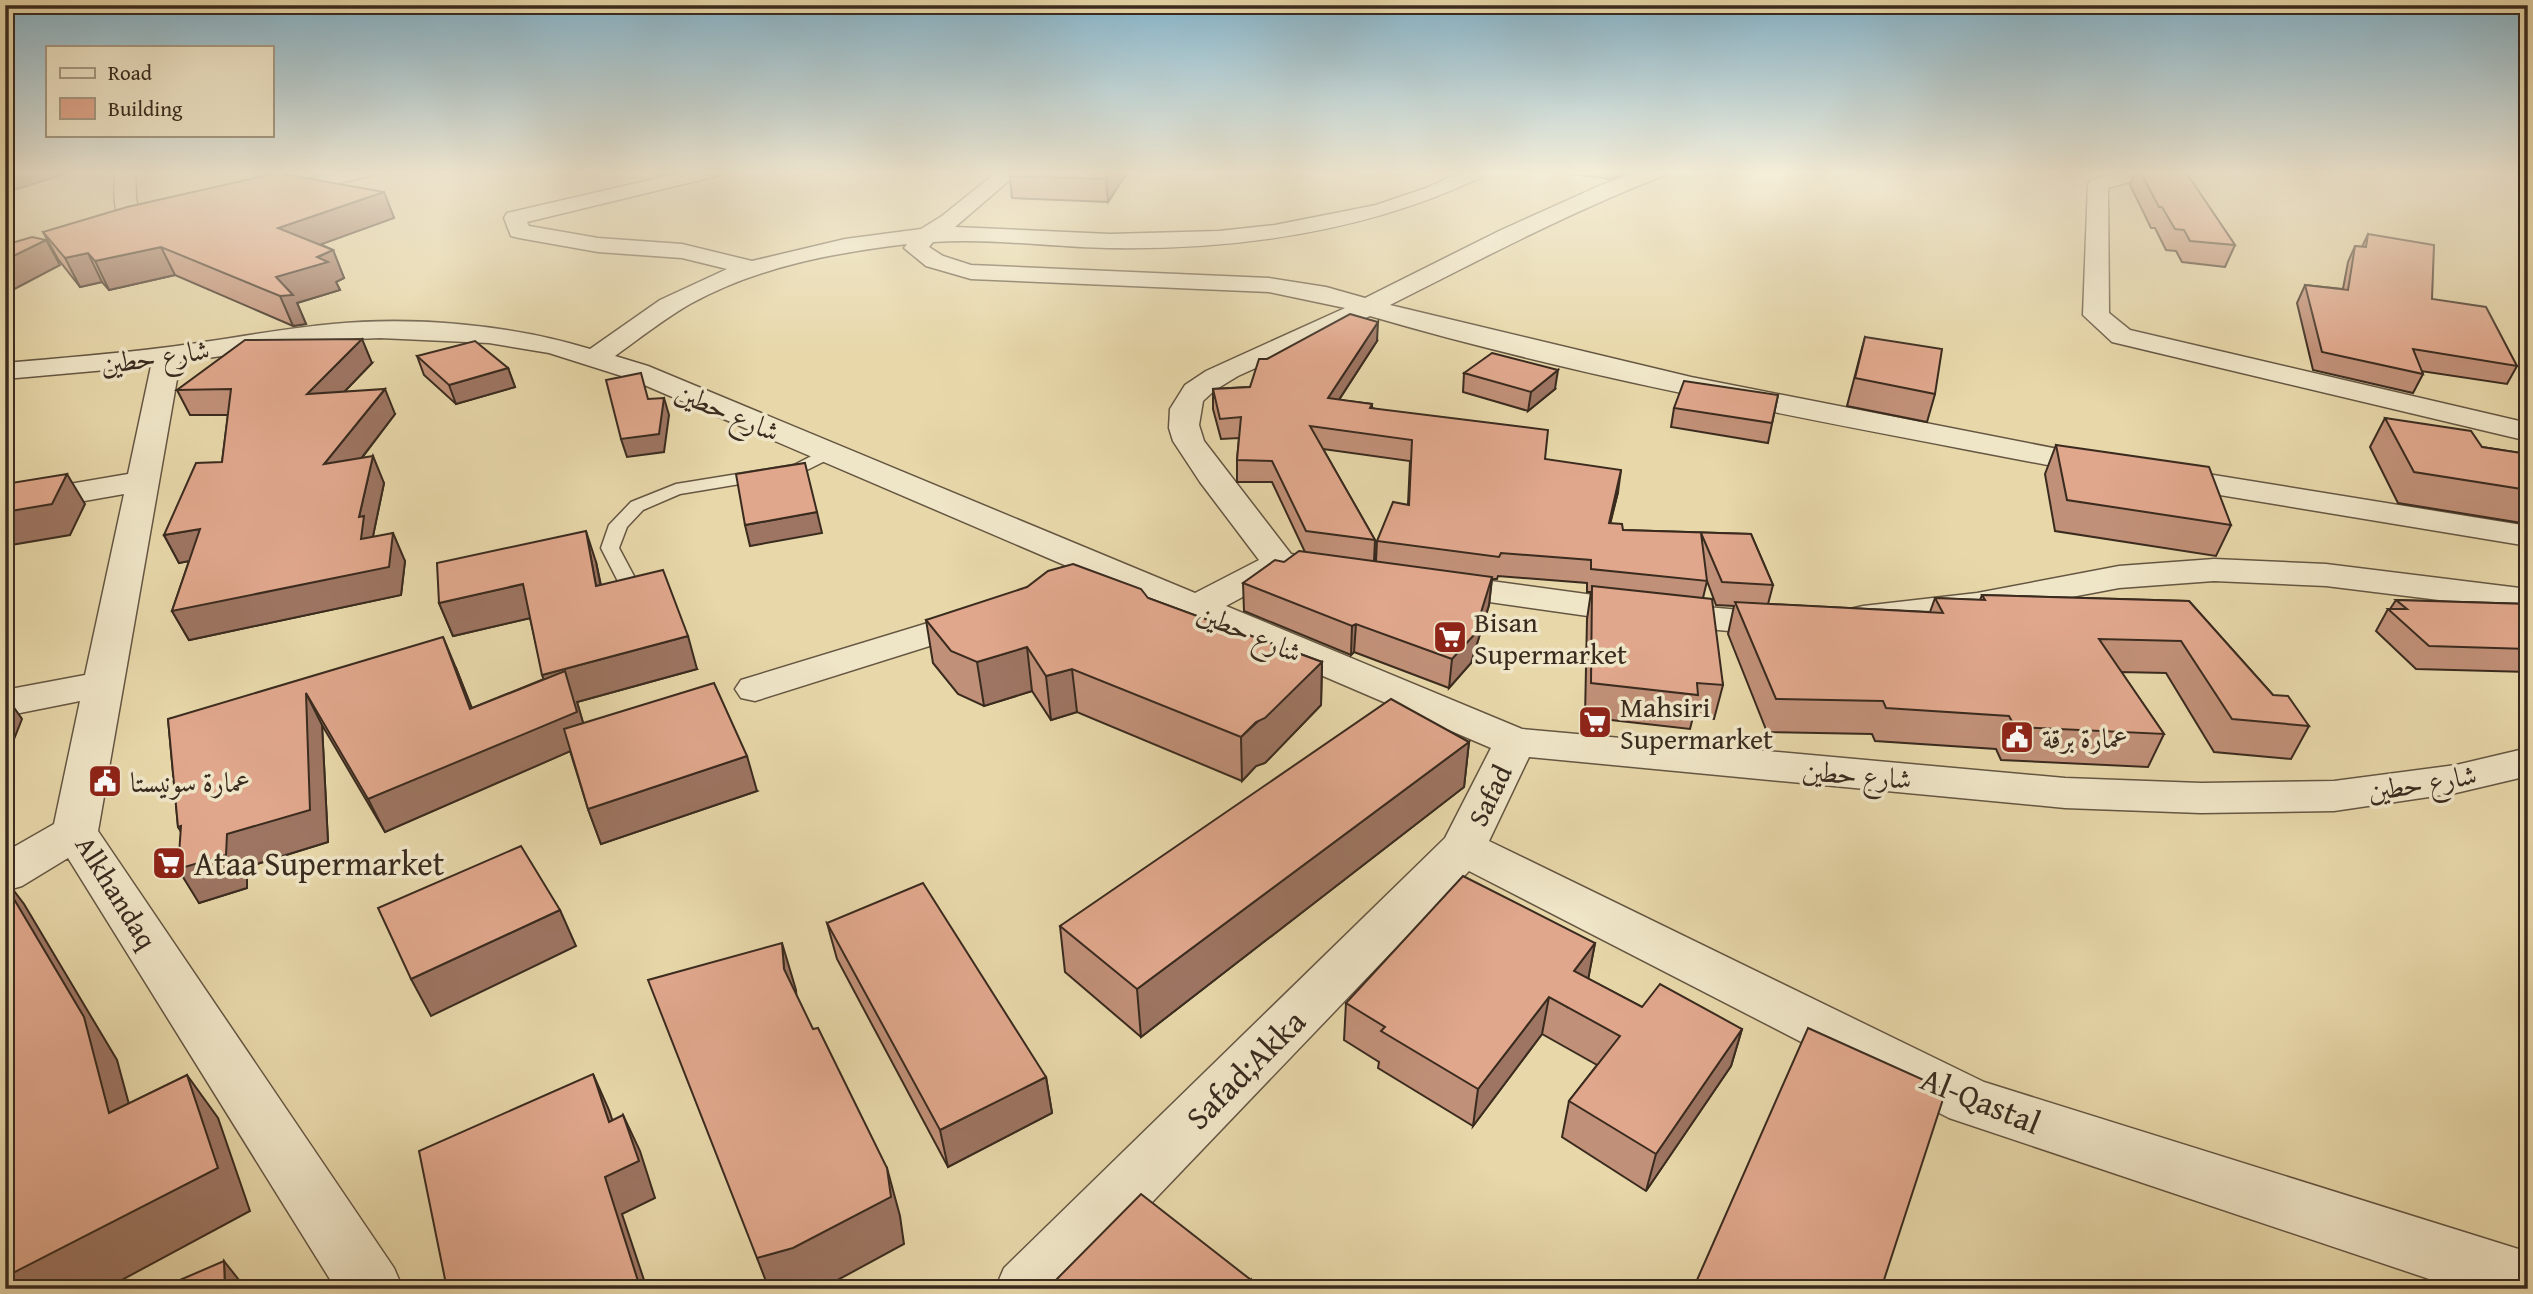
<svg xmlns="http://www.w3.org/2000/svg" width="2533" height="1294" viewBox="0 0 2533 1294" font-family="'Gentium Book Plus',Amiri,serif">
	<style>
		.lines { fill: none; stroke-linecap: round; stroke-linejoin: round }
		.service-casing { stroke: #655642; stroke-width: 3 }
		.minor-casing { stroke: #655642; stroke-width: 3 }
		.service { fill: #efe5c7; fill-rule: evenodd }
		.minor { fill: #efe5c7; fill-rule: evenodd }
		.wall { fill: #c19078; stroke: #3a2b1f; stroke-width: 2; fill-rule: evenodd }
		.shaded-wall { fill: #9d7562; stroke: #3a2b1f; stroke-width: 2 }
		.building { fill: #e0a78c; stroke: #3a2b1f; stroke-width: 2 }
		.labels { text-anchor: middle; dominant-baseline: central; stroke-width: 7; stroke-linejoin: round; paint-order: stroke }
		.street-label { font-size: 28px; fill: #3a2b1f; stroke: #efe5c7 }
		.poi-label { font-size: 28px; fill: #3a2b1f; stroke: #efe5c7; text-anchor: start }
		.near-poi-label { font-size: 33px; fill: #3a2b1f; stroke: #efe5c7; text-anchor: start }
		.near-street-label { font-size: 33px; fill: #3a2b1f; stroke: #efe5c7 }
	</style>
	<rect width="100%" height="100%" fill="#e7d7a9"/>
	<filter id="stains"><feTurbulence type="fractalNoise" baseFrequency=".00286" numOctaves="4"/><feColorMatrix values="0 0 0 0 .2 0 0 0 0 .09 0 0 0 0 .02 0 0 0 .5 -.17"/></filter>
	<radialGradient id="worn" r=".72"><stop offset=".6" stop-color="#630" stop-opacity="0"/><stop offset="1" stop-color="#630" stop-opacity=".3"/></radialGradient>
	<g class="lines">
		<g class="service-casing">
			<path id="service" d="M827,448l6,1 2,4 -2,4 -34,17 -119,20 -37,16 -16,17 -8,21 24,45 -3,4h-14l-25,-49 8,-23 22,-23 45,-18 118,-19z"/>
		</g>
		<g class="minor-casing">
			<g id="minor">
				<path d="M115,171h20l1,28 7,27 -3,5h-16c-11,-17 -10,-41 -9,-60z"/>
				<path d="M340,171h36l-3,4 -99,23 -7,-2 -4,-4 4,-4z"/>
				<path d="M689,171h35l-3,4 -194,47 2,4 69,12 84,6 70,17 93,-22 76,-10 21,-13 56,-45h22l-65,56 155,7 109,-3 56,-6 101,-20 50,-17 37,-17h26l-3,4c-118,57 -247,75 -378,73 -58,-1 -117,-10 -175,-6l-4,5 14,9 28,9 298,13 57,9 39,11 134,-67 100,-45 41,-15h28l-3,4c-95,37 -184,84 -275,130l301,72 413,81 11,2 5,7 -5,7 -11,2c-245,-48 -494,-90 -734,-160l-132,60 -23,14 -12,11 -4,24 5,16 87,113 18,3 5,8 -5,8 -13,3 -11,-2 -59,32 296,123 543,49 136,5 133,-2 122,-16 72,-17v28l-72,17 -122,18 -133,2 -136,-5 -536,-51 -40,84 495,241 544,170v37h-69l-510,-171 -480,-247 -400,418h-74l9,-21 441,-430 46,-90 -863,-370 -79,-25 -60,-10 -109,-5 -47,2 -153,22 -82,469 296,437 9,21h-67l-268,-431 -46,28 -17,5v-39l49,-28 26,-123 -75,15v-26l80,-15 39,-181 -119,21v-20l123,-21 23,-108 -146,13v-16c55,-5 110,-9 164,-16 55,-7 109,-18 164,-23 81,-8 180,1 257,25l70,-49 67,-31 -45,-11 -84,-6 -79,-14 -8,-2 -7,-18 3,-5zM907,244l-3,4 22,18 45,13 298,13 76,16 -139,63 -21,14 -15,24 -1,19 4,13 27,41 59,78 -64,33 -547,-227 -33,-10c25,-18 49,-37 75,-52 67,-37 142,-51 217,-60z"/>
				<path d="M2125,171h33l-3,4 -47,13 1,125 21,17 398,93v18l-416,-99 -29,-27 5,-131 3,-4z"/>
				<path d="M2164,467l364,59v20l-375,-62 -5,-7 5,-7z"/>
				<path d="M2214,559l112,5 202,25v22l-202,-25 -112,-5 -95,7 -142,27 -114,13 -13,-3 -6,-8 6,-8 13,-3 114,-13 142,-27z"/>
				<path d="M1439,574l191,26 121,11 31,-1 13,3 6,8 -6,8 -44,4 -121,-11 -204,-29 -5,-8 5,-8z"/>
				<path d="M977,608l13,3 6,8 -6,8 -235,74 -14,-3 -6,-9 6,-9z"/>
			</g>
		</g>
		<use href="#service" class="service"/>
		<use href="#minor" class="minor"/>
	</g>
	<g class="wall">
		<path d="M1128,171l-20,31 -96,-4 -2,-22z"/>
		<path d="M1546,171h85l-20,8z"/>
		<path d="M2135,171h50l50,74 -10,22 -43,-5 -6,-11 -10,-1 -11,-22h-4l-21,-43z"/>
		<path d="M384,192l10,26 -74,26 13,6 11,28 -8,4 4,8 -43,13 9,21 -13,2 -118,-51 -66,15 -7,-8 -22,5 -22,-28 -15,-27z"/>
		<path d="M2368,234l64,65 85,67 -10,18 -86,-13 2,3 -10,19 -100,-23 -16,-67 8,-18 38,4 5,-27 7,-16 7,1z"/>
		<path d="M1865,337l70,57 -8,28 -80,-16z"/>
		<path d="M1377,341l-38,59 33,4v4l173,51 73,33 -8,31 13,7 128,4 22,51 -5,19 162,8 5,-14 45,2 2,-5 207,6 84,94 36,31 -18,33 -77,-7 -48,-79 -45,-1 43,62 -16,33 -147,-7 -5,-11 -121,-8 -3,-7 -105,-2 -39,-98 6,-28 -18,-1 -9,-24 -4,17 20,87 -9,34 -21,-2 -3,12 -105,-12 2,-98 4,-27h-4v-9l-89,-7 -1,3h-5l-3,26 -18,58 -22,25 -95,-36 -3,3 -107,-44 -1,-28 62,-31 -33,-70h-35v-22l2,-22 -18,1 -8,-30v-20l37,-2 17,-28zM1323,449l87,12 -2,43 -31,37 -1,20h-2l1,-21z"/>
		<path d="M417,356l91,12 7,19 -59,17 -32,-29z"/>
		<path d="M372,363l-28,29 51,22 -33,44 22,25 -11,53 32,25 -4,34 -212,45 -17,-29 17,-50 -10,2 -15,-28 58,-73 6,-47h-38l-13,-25z"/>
		<path d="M1464,373l91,16 -27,22 -65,-19z"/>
		<path d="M1778,395l-10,48 -97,-16 3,-19z"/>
		<path d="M2385,418l97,29 46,7v70l-130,-21 -28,-56z"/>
		<path d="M2056,445l175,80 -15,31 -161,-25 -10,-57z"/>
		<path d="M596,562l5,23 96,84 -120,33 6,21 174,68 -156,53 -13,-35 -18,-58 -185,81 -63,-107 6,117 -81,25v21l-48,15 -18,-71 -3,-5 -10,-108 288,-51 16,40 72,-29 -14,-61 -77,18 -14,-33z"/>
		<path d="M1148,598l174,64 -1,43 -56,58 -9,3 -14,15 -165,-69 -26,8 -19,-29 -48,15 -26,-12 -25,-31 -7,-43z"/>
		<path d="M2396,600l132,4v68l-112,-3 -40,-38 12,-22h2z"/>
		<path d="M1469,742l-5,45 -323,250 -76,-65 -5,-46z"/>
		<path d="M827,923l219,154 6,36 -104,54 -111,-208z"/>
		<path d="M1595,943l-7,36 54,28 100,22 -11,37 -85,125 -84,-54 7,-36 28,-36 -55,-31 -69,92 -95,-58 1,-6 -35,-22 2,-37z"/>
	</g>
	<g class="shaded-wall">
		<path d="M5,171h69l-69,22z"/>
		<path d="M1112,171h16l-20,31 -2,-23z"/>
		<path d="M1613,171h18l-20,8z"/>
		<path d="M384,192l10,26 -105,38 -11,-28z"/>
		<path d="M46,240l14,25 -55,29v-34z"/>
		<path d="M161,247l14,28 -66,15 -14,-29z"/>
		<path d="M333,250l11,28 -8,4 4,8 -43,13 9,21 -13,2 -13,-30 -4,-19z"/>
		<path d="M88,253l14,29 -22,5 -15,-29z"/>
		<path d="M1378,322l-1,19 -50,77 1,-20z"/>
		<path d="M362,339l10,24 -54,56 -11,-25z"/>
		<path d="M508,368l7,19 -59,17 -7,-19z"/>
		<path d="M1558,370l-3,19 -27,22 3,-19z"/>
		<path d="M385,389l10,25 -59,77 -12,-27z"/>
		<path d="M664,398l5,17 -5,37 -37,5 -6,-18z"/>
		<path d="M373,456l11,27 -11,53 4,7 -16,-4 -2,-22z"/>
		<path d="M1621,470l-3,22 -13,53 4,-22z"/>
		<path d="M67,474l18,30 -15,31 -65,11v-34z"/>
		<path d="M817,512l5,21 -72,13 -5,-21z"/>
		<path d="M200,529l15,27 -36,7 -15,-28z"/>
		<path d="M586,531l10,31 11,57 -11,-33z"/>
		<path d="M393,533l12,28 -4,34 -212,45 -17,-29z"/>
		<path d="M1492,577l-3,28 -18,58 -22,25 3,-29z"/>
		<path d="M523,584l12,33 -82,19 -14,-33z"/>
		<path d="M1356,624l-2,28 -3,3 1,-29z"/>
		<path d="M688,636l9,33 -120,33 12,41 -204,89 -17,-33 187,-91 -13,-33z"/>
		<path d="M443,637l13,31 28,73 -14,-32z"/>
		<path d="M1027,647l5,44 -48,15 -7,-44z"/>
		<path d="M1322,662l-1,43 -56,58 -9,3 -14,15 -1,-44z"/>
		<path d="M1072,669l5,43 -26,8 -5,-44z"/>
		<path d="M306,693l16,32 6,117 -81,25v21l-48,15 -21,-34 49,-35z"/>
		<path d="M5,695l17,24 -17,43z"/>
		<path d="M1469,742l-5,45 -323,250 -4,-48z"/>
		<path d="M747,756l10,35 -156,53 -13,-35z"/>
		<path d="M5,879l19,25 93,156 26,96 -34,-43 -104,-229z"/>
		<path d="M560,910l16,36 -145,70 -20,-37z"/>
		<path d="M782,943l14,47 2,26 -14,-47z"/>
		<path d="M1595,943l-7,37 -21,28 7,-37z"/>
		<path d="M1549,997l-7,37 -69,92 5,-37z"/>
		<path d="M1742,1029l-11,37 -85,125 10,-37z"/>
		<path d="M593,1074l16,36 16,48 -16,-36z"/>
		<path d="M187,1075l31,43 32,93 -145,78h-100v-12z"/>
		<path d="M1046,1077l6,36 -104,54 -8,-37z"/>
		<path d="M623,1115l17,36 15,47 -33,16 25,75h-25l-17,-112z"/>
		<path d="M887,1168l13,48 4,28 -83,45h-52l-12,-31z"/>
		<path d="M224,1261l22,28h-21z"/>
		<path d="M1251,1280v9h-8z"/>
	</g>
	<g class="building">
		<path d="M1014,171h98l-6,8 -96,-3z"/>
		<path d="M2140,171h45l50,74 -45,-4 -6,-11 -9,-1 -13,-22h-3z"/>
		<path d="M277,173l107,19 -106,36 55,22 -16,7 11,5 -52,15 17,18 -13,1 -119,-49 -66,14 -7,-8 -23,5 -22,-26 84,-25z"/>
		<path d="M2368,234l66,11 -2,54 54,8 31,59 -104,-17 10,25 -101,-22 -17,-67 43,5 7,-44 11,1z"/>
		<path d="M32,237l14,3 -41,20v-15z"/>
		<path d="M1350,314l28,8 -50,76 44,6 -2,4 178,22 -3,29 76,11 -12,53 13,1 1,6 128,4 22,51 -51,-3 -21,-49 6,48 -116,-12v-9l-90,-7 -2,4 -122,-16 16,-39 16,3 3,-65 -102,-14 65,114 -69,-9 -34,-70 -35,-1 4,-43 -21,2 -7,-30 37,-2 9,-28h8z"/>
		<path d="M1865,337l77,12 -7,45 -80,-16z"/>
		<path d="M362,339l-55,55 78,-5 -61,75 49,-8 -14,61 5,-1 -3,23 32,-6 -4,34 -217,44 28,-82 -36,6 32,-72 26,-1 9,-73 -54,1 68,-50z"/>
		<path d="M475,341l33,27 -59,17 -32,-29z"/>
		<path d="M1492,353l66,17 -27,22 -67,-19z"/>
		<path d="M641,373l7,26 16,-1 -5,36 -38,5 -15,-59z"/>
		<path d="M1684,381l94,14 -6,28 -98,-15z"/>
		<path d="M2385,418l86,13 11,16 46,7v36l-114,-18z"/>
		<path d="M2056,445l153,22 22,58 -164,-25z"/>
		<path d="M805,463l12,49 -72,13 -9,-51z"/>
		<path d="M67,474l-15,30 -47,8v-28z"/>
		<path d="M586,531l10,55 67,-16 25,66 -146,39 -19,-91 -84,19 -2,-40z"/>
		<path d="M1299,551l193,26 -18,58 -22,24 -96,-35 -4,2 -109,-43 32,-23 9,2z"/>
		<path d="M1073,564l68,25 7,9 174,64 -57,56 -9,4 -15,15 -169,-68 -26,7 -19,-29 -50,15 -26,-11 -25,-31 101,-33 21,-16z"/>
		<path d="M1592,586l120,13 11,86 -26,-2 1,12 -107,-12z"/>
		<path d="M1982,595l207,6 84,94 15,1 21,30 -77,-7 -51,-78 -82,-2 65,95 -149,-7 -6,-11 -123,-8 -3,-7 -107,-2 -41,-97 208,11 -8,-15 50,2z"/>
		<path d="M2396,600l132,4v45l-99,-3 -41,-37h19z"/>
		<path d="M443,637l27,72 95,-38 12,41 -209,87 -62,-106 4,117 -83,24 -1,21 -48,14 3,-43 -3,1 -10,-108z"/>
		<path d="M714,683l33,73 -159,53 -24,-80z"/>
		<path d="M1391,699l78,43 -332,247 -77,-63z"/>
		<path d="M521,846l39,64 -149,69 -33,-71z"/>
		<path d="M1463,876l132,67 -21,28 68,36 18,-23 82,45 -86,125 -87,-53 51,-65 -71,-39 -71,92 -97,-58 4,-4 -39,-24z"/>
		<path d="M923,883l123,194 -106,53 -113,-207z"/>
		<path d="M5,884l79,133 25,96 78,-38 31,93 -213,109z"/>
		<path d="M782,943l2,26 29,60 5,-1 69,140 4,29 -98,51 -36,10 -109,-278z"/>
		<path d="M1808,1028l138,62 -65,199h-188z"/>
		<path d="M593,1074l16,48 14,-7 16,46 -34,16 33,104 -16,8h-175l-28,-138z"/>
		<path d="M1141,1194l110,86 -8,9h-196z"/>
		<path d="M224,1261l1,28h-66z"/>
	</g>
	<linearGradient id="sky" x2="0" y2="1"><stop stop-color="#87b6cd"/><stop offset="0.49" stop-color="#f4edd8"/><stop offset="1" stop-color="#f4edd8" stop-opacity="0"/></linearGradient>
	<rect width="2533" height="352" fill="url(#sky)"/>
	<defs>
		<g id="supermarket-square" transform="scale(1.75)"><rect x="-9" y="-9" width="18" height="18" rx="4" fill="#8f2418" stroke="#efe5c7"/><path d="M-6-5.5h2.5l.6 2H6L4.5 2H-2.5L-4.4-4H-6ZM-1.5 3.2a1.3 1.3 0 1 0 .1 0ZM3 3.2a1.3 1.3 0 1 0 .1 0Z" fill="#fff"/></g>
		<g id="civic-square" transform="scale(1.75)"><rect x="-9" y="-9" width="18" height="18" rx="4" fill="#8f2418" stroke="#efe5c7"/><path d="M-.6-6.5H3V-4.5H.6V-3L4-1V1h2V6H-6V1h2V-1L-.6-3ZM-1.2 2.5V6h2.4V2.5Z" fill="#fff"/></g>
	</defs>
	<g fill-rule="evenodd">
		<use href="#supermarket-square" x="1450" y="637"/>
		<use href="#supermarket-square" x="1595" y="722"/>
		<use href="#civic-square" x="2017" y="737"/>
		<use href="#civic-square" x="105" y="781"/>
		<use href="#supermarket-square" x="169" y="863"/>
	</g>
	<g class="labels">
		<g class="street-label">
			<text transform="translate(155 356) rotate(-8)">شارع حطين</text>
			<text transform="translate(728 411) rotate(23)">شارع حطين</text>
			<text transform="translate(1250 632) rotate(23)">شارع حطين</text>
			<text transform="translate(1857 774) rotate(5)">شارع حطين</text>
			<text transform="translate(2422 782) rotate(-9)">شارع حطين</text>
			<text transform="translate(1489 795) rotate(-64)">Safad</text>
			<text transform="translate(117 892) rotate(58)">Alkhandaq</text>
		</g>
		<g class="poi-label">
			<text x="1474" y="621">Bisan<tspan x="1474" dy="32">Supermarket</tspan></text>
			<text x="1620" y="706">Mahsiri<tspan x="1620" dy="32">Supermarket</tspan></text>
			<text x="2042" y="737">عمارة برقة</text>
			<text x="130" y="781">عمارة سونيستا</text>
		</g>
		<g class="near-poi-label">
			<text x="194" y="863">Ataa Supermarket</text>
		</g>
		<g class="near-street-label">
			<text transform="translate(1245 1069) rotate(-45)">Safad;Akka</text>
			<text transform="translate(1981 1100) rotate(22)">Al-Qastal</text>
		</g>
	</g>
	<rect width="2533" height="1294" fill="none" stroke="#e7d7a9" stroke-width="28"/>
	<rect x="7" y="7" width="2519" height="1280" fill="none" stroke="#3a2b1f" stroke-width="3.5"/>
	<rect x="14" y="14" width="2505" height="1266" fill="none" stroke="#3a2b1f" stroke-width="2"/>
	<rect x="46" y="46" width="228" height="91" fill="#efe5c7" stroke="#a79b84" stroke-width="2"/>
	<rect x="60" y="68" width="35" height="10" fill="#efe5c7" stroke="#a79b84" stroke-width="2"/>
	<text x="108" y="80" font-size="21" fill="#3a2b1f">Road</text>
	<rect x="60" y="98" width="35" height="21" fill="#e0a78c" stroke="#a79b84" stroke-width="2"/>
	<text x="108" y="116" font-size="21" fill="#3a2b1f">Building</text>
	<rect width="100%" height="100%" filter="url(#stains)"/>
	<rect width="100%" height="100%" fill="url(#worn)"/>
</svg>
